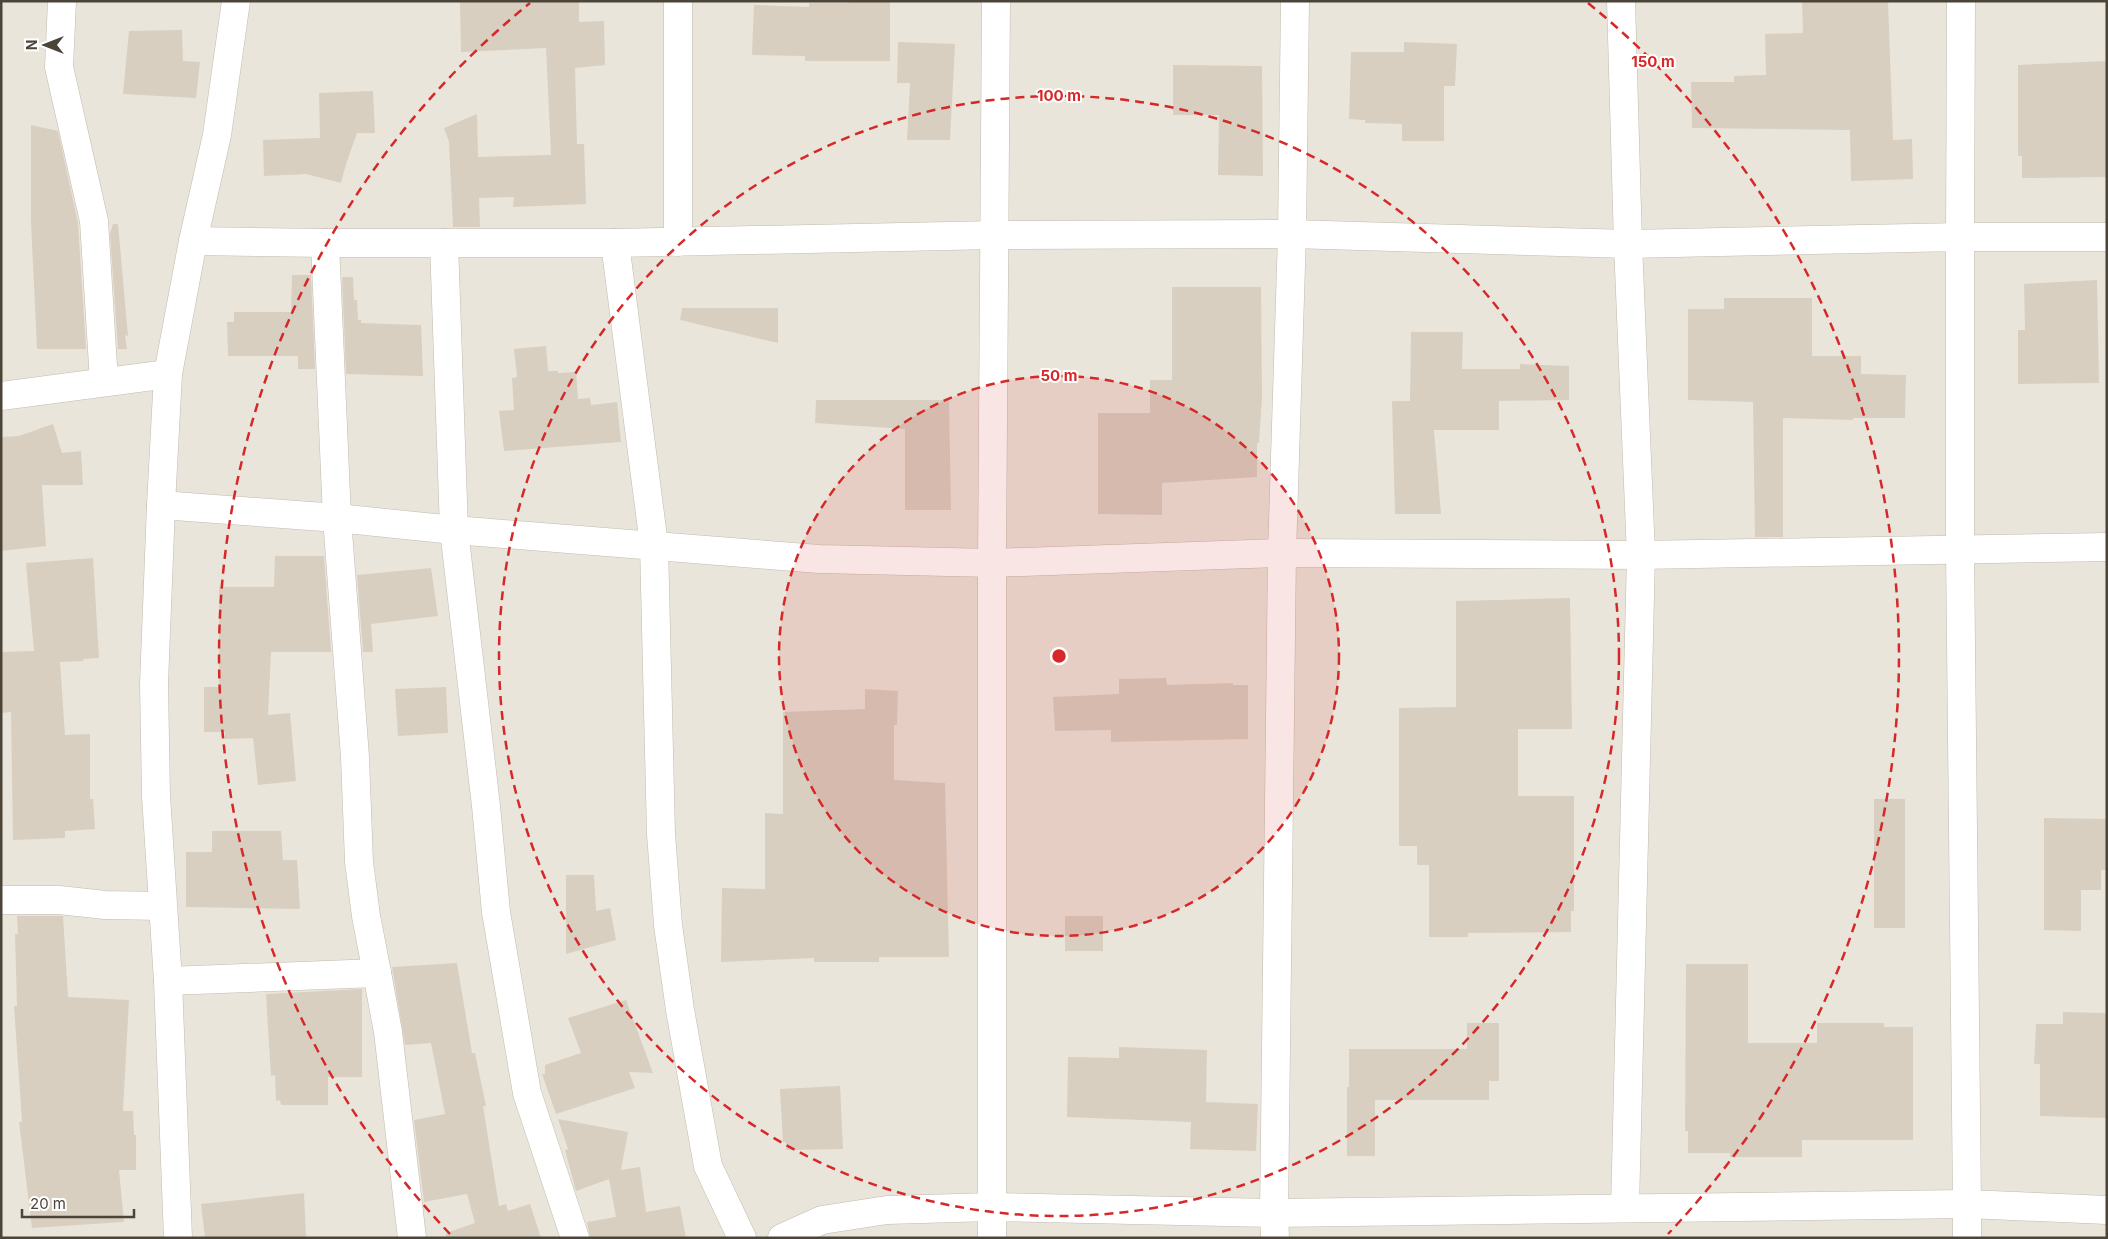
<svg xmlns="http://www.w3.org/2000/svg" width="2108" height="1239" viewBox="0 0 2108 1239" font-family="Inter,sans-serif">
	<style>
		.residential { fill: #eae5da }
		.building { fill: #d8cfc1 }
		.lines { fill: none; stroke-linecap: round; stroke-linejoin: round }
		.minor-casing { stroke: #c2bbae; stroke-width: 29 }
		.minor { stroke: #fff; stroke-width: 28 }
		.ring { fill: none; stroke: #d62828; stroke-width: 2.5; stroke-dasharray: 9 6 }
		.centre { fill: #d62828; stroke: #fff; stroke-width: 2.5 }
		.ring-label { font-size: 15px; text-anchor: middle; font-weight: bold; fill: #d62828; stroke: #fff; stroke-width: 4; stroke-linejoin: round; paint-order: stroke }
	</style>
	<rect width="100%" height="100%" fill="#f6f3ec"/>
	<rect class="residential" x="1" y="1" width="2106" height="1237"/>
	<g class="building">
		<path d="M460,1h119v21l25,-1 1,44 -30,3 2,76h7l2,60 -73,3 1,-10 -35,1 1,29h-27l-4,-85 -5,-14 33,-14 1,43 73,-2 -5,-107 -85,4z"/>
		<path d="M849,1h41v60h-85v-5l-53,-1 2,-50 55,2v-4h40z"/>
		<path d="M1802,1h86l5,139 19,-1 1,40 -62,2 -1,-51 -158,-2 -1,-46h43v-6l32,-1 -1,-41 38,-1z"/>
		<path d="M182,30l1,31 17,1 -4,36 -73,-4 6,-63z"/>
		<path d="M898,42l57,2 -5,96h-43l3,-57h-13z"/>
		<path d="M1404,42l53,2 -2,42h-11v55h-42v-17l-37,-1v-3l-16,-1 2,-67h53z"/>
		<path d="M2107,61v116l-85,1v-22h-4v-91z"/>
		<path d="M1173,65l89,1 1,110 -45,-1 1,-60h-46z"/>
		<path d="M373,91l2,42h-18l-11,31 -5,19 -35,-9 -42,2 -1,-36 57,-2 -1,-45z"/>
		<path d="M31,125l27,6 20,92 8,126h-49l-6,-127z"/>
		<path d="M113,224h5l10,112 -3,-1 2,14h-9l-8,-115z"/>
		<path d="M292,275h19l4,94h-17v-13h-70l-1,-34h7v-10h57z"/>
		<path d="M342,277h11l1,23h3l1,20h3v3l60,2 2,51 -77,-2z"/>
		<path d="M2097,280l2,103 -81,1v-54h7l-1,-46z"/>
		<path d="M1172,287h89l1,110 -3,46h-2v34l-95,6v32l-64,-1v-101h52v-33h22z"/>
		<path d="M1724,298h88v58h49v18l45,1 -1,43h-52v2l-70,-2v119h-28l-2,-135 -65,-2v-91h36z"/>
		<path d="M682,308h96v35l-98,-23z"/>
		<path d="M1411,332h52l-1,37h58v-5l49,2v34l-70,1v29h-65l7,84h-46l-3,-113h18z"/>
		<path d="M546,346l2,25h10v2l18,-1 2,27 12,-1 1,7 26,-3 4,40 -117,9 -5,-40 15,-1 -2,-32 5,-1 -3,-28z"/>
		<path d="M816,400h133l2,110h-46v-81l-90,-6z"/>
		<path d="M53,424l9,29 19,-2 2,34h-41l4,61 -45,5v-114l18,-1z"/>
		<path d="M275,556h49l7,96h-60l-3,63 22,-2 6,68 -38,4 -5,-47 -28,1v-7h-21v-45h15v-100h55z"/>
		<path d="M93,558l6,100 -16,1 1,2 -24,1 5,73 25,-1v65h3l2,30 -30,2v7l-52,2 -2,-128 -10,1v-61l33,-1 -8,-88z"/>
		<path d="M431,568l7,48 -67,8 2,28h-10l-6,-77z"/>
		<path d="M1570,598l2,131h-54v67h56v115h-3v21l-103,1v4h-39v-72h-12v-19h-18v-138l57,-1v-106z"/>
		<path d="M1166,678l1,7 66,-2v2h15v54l-137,3v-12l-56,1 -2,-34 66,-3v-15z"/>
		<path d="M446,687l2,46 -50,3 -3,-47z"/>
		<path d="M865,689l33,2 -1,34h-3v55l51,3 4,174h-70v5h-65v-4l-93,4 1,-74 43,1v-76l18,1v-102l82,-3z"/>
		<rect x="1874" y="799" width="31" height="129"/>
		<path d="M2044,818l63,1v51h-6v20h-20v41l-37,-1z"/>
		<path d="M212,831h69l2,29h14l3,49 -114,-2v-55h26z"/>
		<path d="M566,875h28l2,36 14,-3 6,32 -50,14z"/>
		<path d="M17,916h46l5,81 61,3 -6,111h10l1,24h2v35h-17l5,52 -92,6 -13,-106h3l-8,-116h3l-2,-72h3z"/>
		<rect x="1065" y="916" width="38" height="35"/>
		<path d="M457,963l15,90h3l11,53h-3l16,100 7,-2 2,7 22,-7 11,34h-95v-5l29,-10 -8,-29 -43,8 -10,-82 31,-6 -14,-71 -26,2 -13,-78z"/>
		<path d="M1686,964h62v79h69v-20h67v4h29v113h-111v17h-72v-4h-42v-22h-3z"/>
		<path d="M362,989v88h-34v28h-47l-1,-5 -4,1 -1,-26 -4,1 -5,-82z"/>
		<path d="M626,1000l27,73 -24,-1 6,16 -79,26 -14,-40h3v-9l36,-12 -13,-35z"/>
		<path d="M2063,1012l44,1v105l-67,-2v-52h-6l2,-40h27z"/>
		<path d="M1467,1023h32v58h-10v19h-114v56h-28v-69h2v-38h118z"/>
		<path d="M1119,1047l88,3 -1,52 52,2 -2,47 -66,-2 1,-27 -124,-5 1,-60 51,1z"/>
		<path d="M840,1086l3,63 -57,1v-8h-3l-3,-53z"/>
		<path d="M558,1119l70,13 -7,38 19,-3 6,45 34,-6 6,32h-96l-3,-16 29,-5 -7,-38 -33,12 -11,-41 3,-1z"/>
		<path d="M304,1193l2,45h-101l-4,-34z"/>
	</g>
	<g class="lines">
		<g class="minor-casing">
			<g id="minor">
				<path d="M62,1l-3,66 35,154 10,161"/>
				<path d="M678,1v241"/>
				<path d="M1621,1l7,243 13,311 -16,653"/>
				<path d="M1961,1l-1,236h147"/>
				<path d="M193,241l132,2h290l380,-8 297,-1 336,10 332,-7v313l7,654 140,6"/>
				<path d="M325,243l12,275 18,239 4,105 7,54 11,57"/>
				<path d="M444,243l10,287 32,276 10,106 31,181 48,145"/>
				<path d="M615,243l39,302 7,289 7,91 12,85 28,156 34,72"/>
				<path d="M1,396l167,-22"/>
				<path d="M161,505l176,13 117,12 365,29 173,4 290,-10 359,2 466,-8"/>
				<path d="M1,900h58l46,5 57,1"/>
				<path d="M168,981l209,-8 11,59 24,206"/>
				<path d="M178,1238l-10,-257 -12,-185 -2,-112 7,-179 7,-131 25,-133 24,-106 19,-134"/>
				<path d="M782,1238l40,-18 65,-10 105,-3v-644l4,-562"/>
				<path d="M992,1238v-31l282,6 693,-9v34"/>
				<path d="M1275,1238l-1,-25 8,-660 10,-319 3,-233"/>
			</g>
		</g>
		<use href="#minor" class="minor"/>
	</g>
	<circle cx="1059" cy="656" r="280" fill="#d62828" fill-opacity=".12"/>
	<g class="ring">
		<circle cx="1059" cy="656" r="280"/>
		<circle cx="1059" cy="656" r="560"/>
		<path d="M450 1234A840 840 0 0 1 530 3M1588 3A840 840 0 0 1 1668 1234"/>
	</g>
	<circle cx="1059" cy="656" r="8" class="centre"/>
	<g class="ring-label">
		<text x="1653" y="67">150 m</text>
		<text x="1059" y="101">100 m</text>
		<text x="1059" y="381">50 m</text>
	</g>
	<rect width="2108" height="1239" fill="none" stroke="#4b4439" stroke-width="5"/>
	<g transform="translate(45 45) rotate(270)" stroke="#ffffff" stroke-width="4" paint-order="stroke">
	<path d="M0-4L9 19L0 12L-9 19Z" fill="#4b4439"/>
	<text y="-8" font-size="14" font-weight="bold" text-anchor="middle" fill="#4b4439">N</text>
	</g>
	<path d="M22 1209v8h112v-8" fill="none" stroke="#4b4439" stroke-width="2.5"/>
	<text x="30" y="1209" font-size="15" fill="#4b4439" stroke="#ffffff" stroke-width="4" paint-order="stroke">20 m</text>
</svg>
